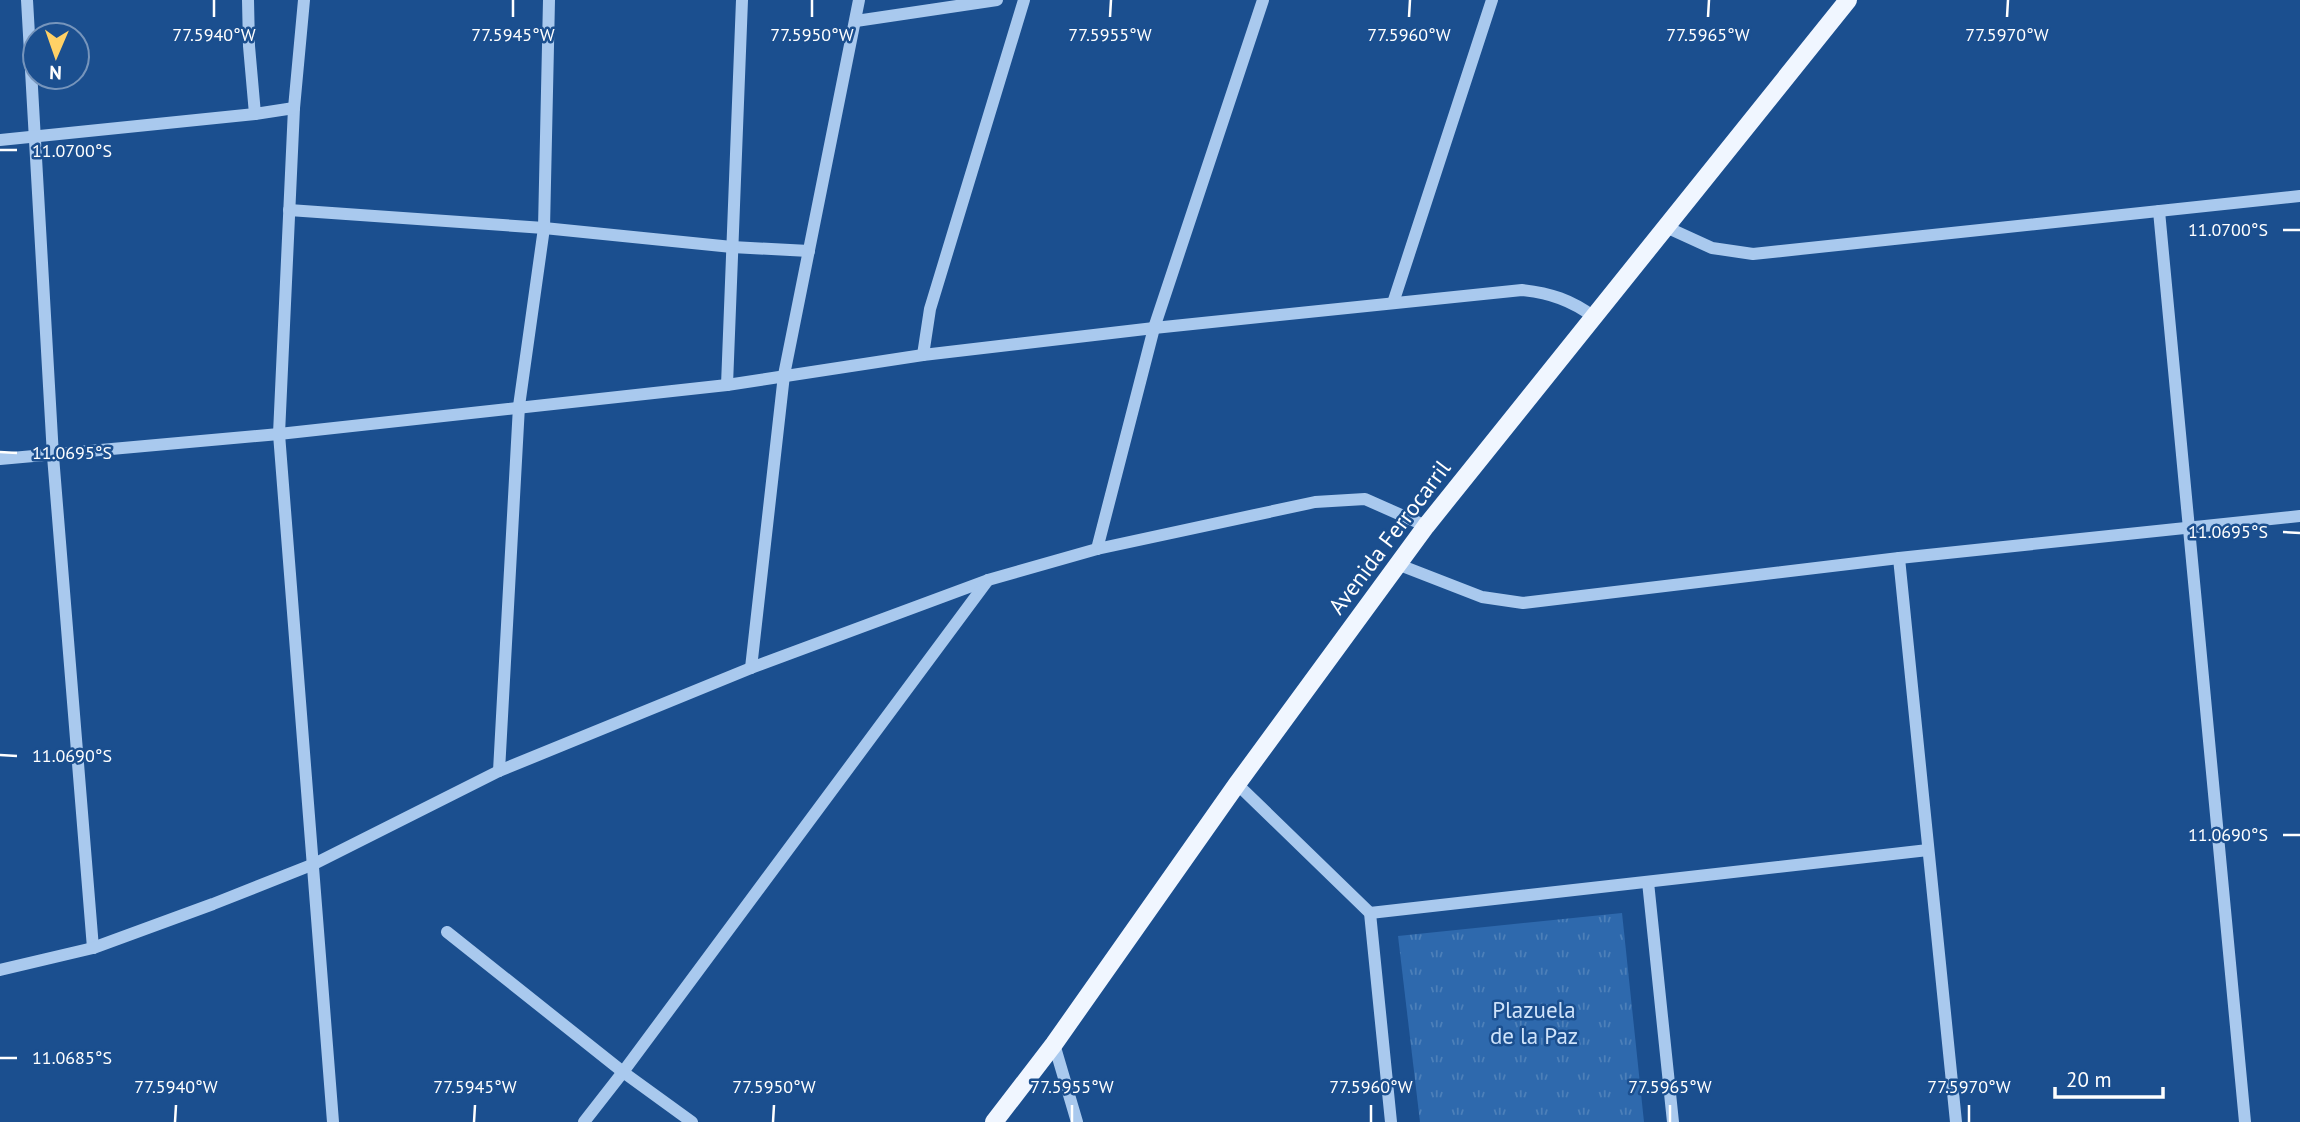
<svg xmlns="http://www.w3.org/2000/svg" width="2300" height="1122" viewBox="0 0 2300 1122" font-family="'PT Sans',sans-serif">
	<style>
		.park { fill: url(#park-tufts) }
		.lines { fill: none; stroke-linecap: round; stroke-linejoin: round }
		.minor { stroke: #a9c9ee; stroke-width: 12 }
		.major { stroke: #f0f6ff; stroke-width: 18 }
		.ticks { fill: none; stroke: #fff; stroke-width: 2.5 }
		.labels { text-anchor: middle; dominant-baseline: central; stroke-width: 5; stroke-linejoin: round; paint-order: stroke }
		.street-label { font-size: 23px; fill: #fff; stroke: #1b4f8f }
		.park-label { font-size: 23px; fill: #cfe3fa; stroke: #1b4f8f }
		.ticks-label { font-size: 18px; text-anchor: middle; fill: #fff; stroke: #1b4f8f; stroke-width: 5; stroke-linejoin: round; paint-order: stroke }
	</style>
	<defs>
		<pattern id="park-tufts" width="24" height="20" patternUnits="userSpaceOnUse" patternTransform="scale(1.75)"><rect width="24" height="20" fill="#2e69ad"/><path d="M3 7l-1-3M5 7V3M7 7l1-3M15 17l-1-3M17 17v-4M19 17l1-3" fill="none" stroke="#4d80b9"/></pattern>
	</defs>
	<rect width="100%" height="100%" fill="#1b4f8f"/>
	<path class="park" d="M1622,913l22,209h-224l-22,-186z"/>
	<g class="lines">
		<g class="minor">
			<path d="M27,0l26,456 40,492"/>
			<path d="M248,0l1,46 6,68"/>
			<path d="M304,0l-10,108 -15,326 54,688"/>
			<path d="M856,21l141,-21"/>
			<path d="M0,140l255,-26 39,-6"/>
			<path d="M289,210l255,18 188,19 77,4"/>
			<path d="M2159,211l86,911"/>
			<path d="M1666,227l46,21 41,6 547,-58"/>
			<path d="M1393,303l99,-303"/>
			<path d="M923,355l7,-46 94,-309"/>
			<path d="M727,385l15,-385"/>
			<path d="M0,459l279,-25 448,-49 196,-30 231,-27 368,-38c28,3 49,10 72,27"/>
			<path d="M1097,549l57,-221 109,-328"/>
			<path d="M1899,558l57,564"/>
			<path d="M1397,564l85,33 41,6 376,-45 401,-42"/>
			<path d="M751,668l33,-293 75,-375"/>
			<path d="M499,771l20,-365 25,-178 5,-228"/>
			<path d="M1237,784l133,129 21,209"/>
			<path d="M1648,882l25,240"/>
			<path d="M1370,913l558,-63"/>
			<path d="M447,932l176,140 69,50"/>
			<path d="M0,970l93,-22 120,-44 101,-40 185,-93 252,-103 237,-88 109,-31 218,-47 50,-3 61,27"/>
			<path d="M1054,1044l23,78"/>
			<path d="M584,1122l39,-50 365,-492"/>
		</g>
		<path class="major" d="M994,1122l60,-78 183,-260 189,-258 422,-526"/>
	</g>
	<path class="ticks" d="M214,17v-17M513,17v-17M812,17v-17M1110,17l1,-17M1409,17l1,-17M1708,17l1,-17M2007,17l1,-17M0,150h17M2283,230h17M0,452l17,1M2283,532l17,1M0,755l17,1M2283,835h17M0,1058h17M175,1122l1,-17M474,1122l1,-17M773,1122l1,-17M1072,1122v-17M1371,1122v-17M1670,1122v-17M1969,1122v-17"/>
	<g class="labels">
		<g class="street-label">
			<text transform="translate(1389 537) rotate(-53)">Avenida Ferrocarril</text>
		</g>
		<g class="park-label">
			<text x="1534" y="1009">Plazuela<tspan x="1534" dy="26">de la Paz</tspan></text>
		</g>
	</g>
	<g class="ticks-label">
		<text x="214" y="41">77.5940°W</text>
		<text x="513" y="41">77.5945°W</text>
		<text x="812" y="41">77.5950°W</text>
		<text x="1110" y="41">77.5955°W</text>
		<text x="1409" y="41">77.5960°W</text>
		<text x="1708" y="41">77.5965°W</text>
		<text x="2007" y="41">77.5970°W</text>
		<text x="72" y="157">11.0700°S</text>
		<text x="2228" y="236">11.0700°S</text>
		<text x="72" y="459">11.0695°S</text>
		<text x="2228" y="538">11.0695°S</text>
		<text x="72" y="762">11.0690°S</text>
		<text x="2228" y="841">11.0690°S</text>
		<text x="72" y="1064">11.0685°S</text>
		<text x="176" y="1093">77.5940°W</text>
		<text x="475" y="1093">77.5945°W</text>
		<text x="774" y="1093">77.5950°W</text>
		<text x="1072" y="1093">77.5955°W</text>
		<text x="1371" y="1093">77.5960°W</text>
		<text x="1670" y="1093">77.5965°W</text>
		<text x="1969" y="1093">77.5970°W</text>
	</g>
	<g transform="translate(56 56) rotate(182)"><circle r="33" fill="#1b4f8f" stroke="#7695bc" stroke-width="2"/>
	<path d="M0-5L12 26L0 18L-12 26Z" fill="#ffd166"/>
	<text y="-10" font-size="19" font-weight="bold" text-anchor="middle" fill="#ffffff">N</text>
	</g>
	<path d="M2055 1087v10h108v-10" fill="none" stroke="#ffffff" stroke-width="3.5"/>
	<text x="2066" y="1087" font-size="21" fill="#ffffff" stroke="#1b4f8f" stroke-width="5" paint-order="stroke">20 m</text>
</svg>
